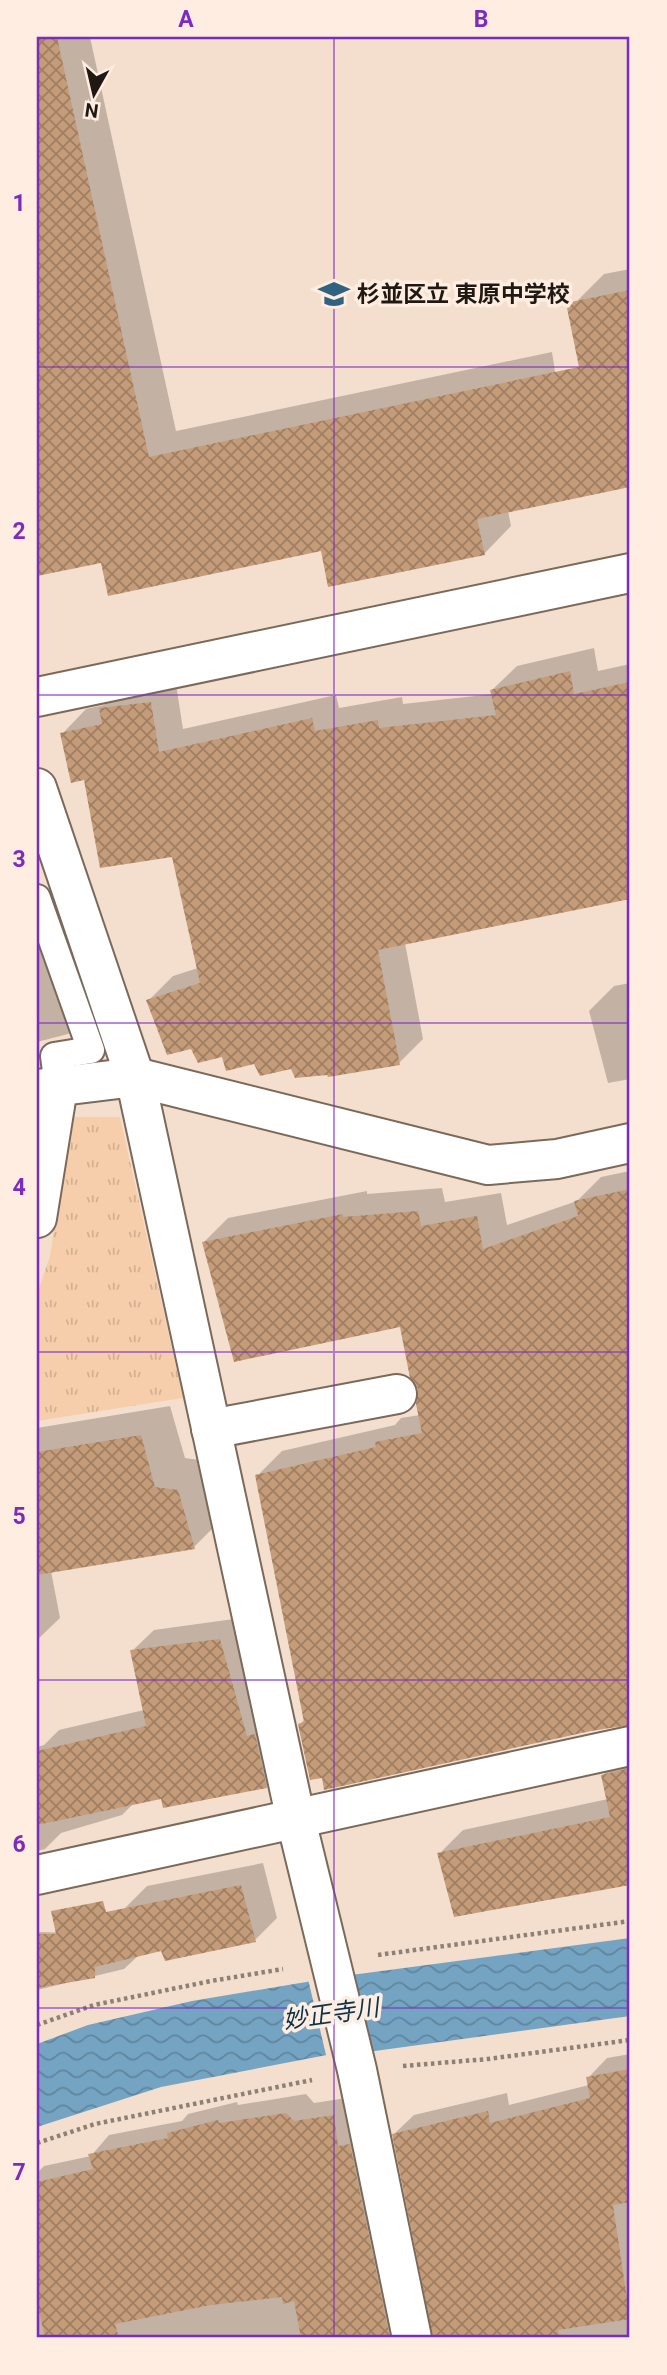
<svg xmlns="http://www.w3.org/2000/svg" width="667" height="2375" viewBox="0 0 667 2375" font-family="Roboto,'Noto Sans JP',sans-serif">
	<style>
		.park { fill: url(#park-tufts) }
		.water { fill: url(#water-waves) }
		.pier { fill: #f4dfce }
		.shadow { fill: #0003 }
		.building { fill: url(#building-cross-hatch) }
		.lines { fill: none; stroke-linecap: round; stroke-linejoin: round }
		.lane-casing { stroke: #7b6a5b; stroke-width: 30 }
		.street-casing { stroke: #7b6a5b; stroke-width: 42 }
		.path { stroke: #8e8074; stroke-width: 4.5; stroke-dasharray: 3.5 3.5; stroke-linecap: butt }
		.lane { stroke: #fff; stroke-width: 26 }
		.street { stroke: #fff; stroke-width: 38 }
		.grid { fill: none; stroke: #7b2cbf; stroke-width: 2; stroke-opacity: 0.55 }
		.labels { text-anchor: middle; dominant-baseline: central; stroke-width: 7; stroke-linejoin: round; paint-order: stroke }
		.poi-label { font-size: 23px; font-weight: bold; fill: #201913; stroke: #feede0; text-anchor: start }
		.water-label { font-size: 24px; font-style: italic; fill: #0b3349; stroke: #feede0 }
		.neatline { fill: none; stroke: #7b2cbf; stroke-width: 2.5 }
		.grid-label { font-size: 23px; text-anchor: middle; font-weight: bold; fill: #7b2cbf }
	</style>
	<defs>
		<pattern id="park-tufts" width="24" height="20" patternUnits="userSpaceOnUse" patternTransform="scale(1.75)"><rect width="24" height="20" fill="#f6ceab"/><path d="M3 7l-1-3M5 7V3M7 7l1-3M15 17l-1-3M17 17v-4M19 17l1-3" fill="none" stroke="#d3b092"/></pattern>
		<pattern id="water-waves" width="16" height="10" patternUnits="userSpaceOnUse" patternTransform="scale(1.75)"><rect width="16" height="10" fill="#75a4c3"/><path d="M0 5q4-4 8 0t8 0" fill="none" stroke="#60859d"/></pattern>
		<pattern id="building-cross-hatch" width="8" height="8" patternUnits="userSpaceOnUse" patternTransform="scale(1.75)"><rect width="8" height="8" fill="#c49c79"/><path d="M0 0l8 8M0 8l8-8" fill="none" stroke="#9f7e62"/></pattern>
	</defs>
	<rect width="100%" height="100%" fill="#f4dfce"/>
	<path class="park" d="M70,1117h50l63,281 -146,23v-127l13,-38z"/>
	<path class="water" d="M630,1938v78l-277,38h-21l-171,33 -124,40v-83l51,-19 104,-24 144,-24z"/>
	<path class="pier" d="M353,1971l19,84 -45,4 -19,-80z"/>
	<g class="shadow">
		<path d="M37,37h53l86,394 376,-79 19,124 -63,35 3,15 -27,28 -162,-5 -220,12 -65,13z"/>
		<path d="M630,269v216l-13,3 -40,-187 27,-27z"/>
		<path d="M594,648l4,23 32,-7v233l-225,46 18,96 -24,24 -107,4 -69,-12 -74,-55 24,-24 25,-8 -25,-113 -88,-77 -23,-44 24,-25 18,-4 21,-21 50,-6 8,51 153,-34 3,13 63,-11 1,7 90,-10 -1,-4 25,-24z"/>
		<path d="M37,876l13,88 38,51 -20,19 -31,8z"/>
		<path d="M630,983v96l-22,4 -19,-72 25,-25z"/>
		<path d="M630,1171v552l-307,53 -24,-51 6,-6 -48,-243 25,-25 113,-26 6,-7 19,-3v-26l-19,-64 -197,-83 24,-24 139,-27v3l75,-6 3,14 56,-9 6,32 70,-24 24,-24z"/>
		<path d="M170,1406l15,52 22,3 16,57 -29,29 -143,24 9,47 -23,22v-212z"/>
		<path d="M241,1618l46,147 -21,22 -104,10 -28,6 -12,12 -61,18 -16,16 -8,2v-104l7,-2 15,-15 85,-20 -12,-59 22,-21z"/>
		<path d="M630,1750v133l-160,30 -31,-59 24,-24 145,-31 -5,-24z"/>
		<path d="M263,1863l14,55 -22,22 -93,9 -23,6 -15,14 -87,21v-58l85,2 2,-25 23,-23z"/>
		<path d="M630,2054v284h-195l-41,-204 20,-19 93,-22 2,12 80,-20 -1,-7 19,-20z"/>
		<path d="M306,2094l8,9 39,-6 69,241h-385v-165l7,-7 47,-10 18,-21 73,-14 6,-7 49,-12 1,3z"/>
	</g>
	<g class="building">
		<path d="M37,37h20l92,420 430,-90 -13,-64 64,-13v197l-153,32 8,36 -157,32 -7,-36 -213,45 -7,-33 -64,13z"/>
		<path d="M570,671l4,23 56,-12v217l-252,51 22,115 -72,12 -1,-2 -32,3 -4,-9 -31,7 -6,-12 -28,7 -4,-14 -24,6 -7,-14 -24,6 -21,-55 54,-17 -28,-126 -72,11 -16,-88 -13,3 -11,-50 42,-9 -3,-16 52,-6 8,50 153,-34 3,13 63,-11 1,8 117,-13 -6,-25z"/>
		<path d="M630,1189v536l-39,6 -267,59 -2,-12 -12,2 -12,-56 6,-2 -49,-247 121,-28 -1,-5 47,-9 -6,-29 2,-15 -8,-11 -10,-51 -166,35 -32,-120 141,-28v3l75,-6 3,15 56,-10 6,33 95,-33 -4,-15z"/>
		<path d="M141,1435l14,52 23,3 17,59 -158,26v-123z"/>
		<path d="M220,1639l27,97 8,-2 12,54 -104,20 -2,-9 -124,26v-74l109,-25 -16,-76z"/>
		<path d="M630,1768v117l-176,32 -17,-64 173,-36 -9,-42z"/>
		<path d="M241,1885l15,57 -91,19 -4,-10 -66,16v11l-58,10v-54h19l-5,-23 52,-10 3,11z"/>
		<path d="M630,2069v133l-17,3 17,114 -72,11 2,8h-127l-41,-204 96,-23 2,12 100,-25 -4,-21z"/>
		<path d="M286,2113l8,8 40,-6 4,31 12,-2 40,194h-89l-7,-37 -11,3 -1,-7 -71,8 -96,19 4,14h-74l-8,-36v-120l56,-13 -5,-15 80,-16 -1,-5 51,-13 1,3z"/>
	</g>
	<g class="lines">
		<g class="lane-casing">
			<path id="lane" d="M37,898l54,152 -37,6 4,31"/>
		</g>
		<g class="street-casing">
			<g id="street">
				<path d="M37,697l593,-124"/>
				<path d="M37,788l98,289 161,743 61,250 55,268"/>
				<path d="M37,1089l98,-12 353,88 69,-6 73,-16"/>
				<path d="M37,1218l21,-131"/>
				<path d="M211,1429l186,-35"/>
				<path d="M37,1875l593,-129"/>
			</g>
		</g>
		<g class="path">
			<path d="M378,1955l252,-34"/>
			<path d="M37,2025l57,-20 117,-24 72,-12"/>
			<path d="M403,2066l85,-7 142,-19"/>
			<path d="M37,2143l58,-19 217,-44"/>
		</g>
		<use href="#lane" class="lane"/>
		<use href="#street" class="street"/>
	</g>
	<path class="grid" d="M334,37v2301M37,367h593M37,695h593M37,1023h593M37,1352h593M37,1680h593M37,2008h593"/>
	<defs>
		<g id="school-bare" transform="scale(2.415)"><path d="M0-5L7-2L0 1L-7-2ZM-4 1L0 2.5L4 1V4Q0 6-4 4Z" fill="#316280" stroke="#feede0" stroke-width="2.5" paint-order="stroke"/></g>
	</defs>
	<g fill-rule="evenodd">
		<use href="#school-bare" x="334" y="294"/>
	</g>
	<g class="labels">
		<g class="poi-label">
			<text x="357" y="294">杉並区立 東原中学校</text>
		</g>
		<g class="water-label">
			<text transform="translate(331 2014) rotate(-8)">妙正寺川</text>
		</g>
	</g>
	<rect width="667" height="2375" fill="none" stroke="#feede0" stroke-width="77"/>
	<g transform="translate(94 94) rotate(188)" stroke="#feede0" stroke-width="5" paint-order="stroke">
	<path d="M0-5L12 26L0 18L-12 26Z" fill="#201913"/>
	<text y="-10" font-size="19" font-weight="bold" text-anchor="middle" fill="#201913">N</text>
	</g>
	<rect x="38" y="38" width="590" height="2298" class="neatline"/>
	<g class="grid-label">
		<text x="186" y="27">A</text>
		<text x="481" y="27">B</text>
		<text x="19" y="211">1</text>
		<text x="19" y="539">2</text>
		<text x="19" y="867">3</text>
		<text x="19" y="1195">4</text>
		<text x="19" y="1524">5</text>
		<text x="19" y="1852">6</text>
		<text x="19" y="2180">7</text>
	</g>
</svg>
